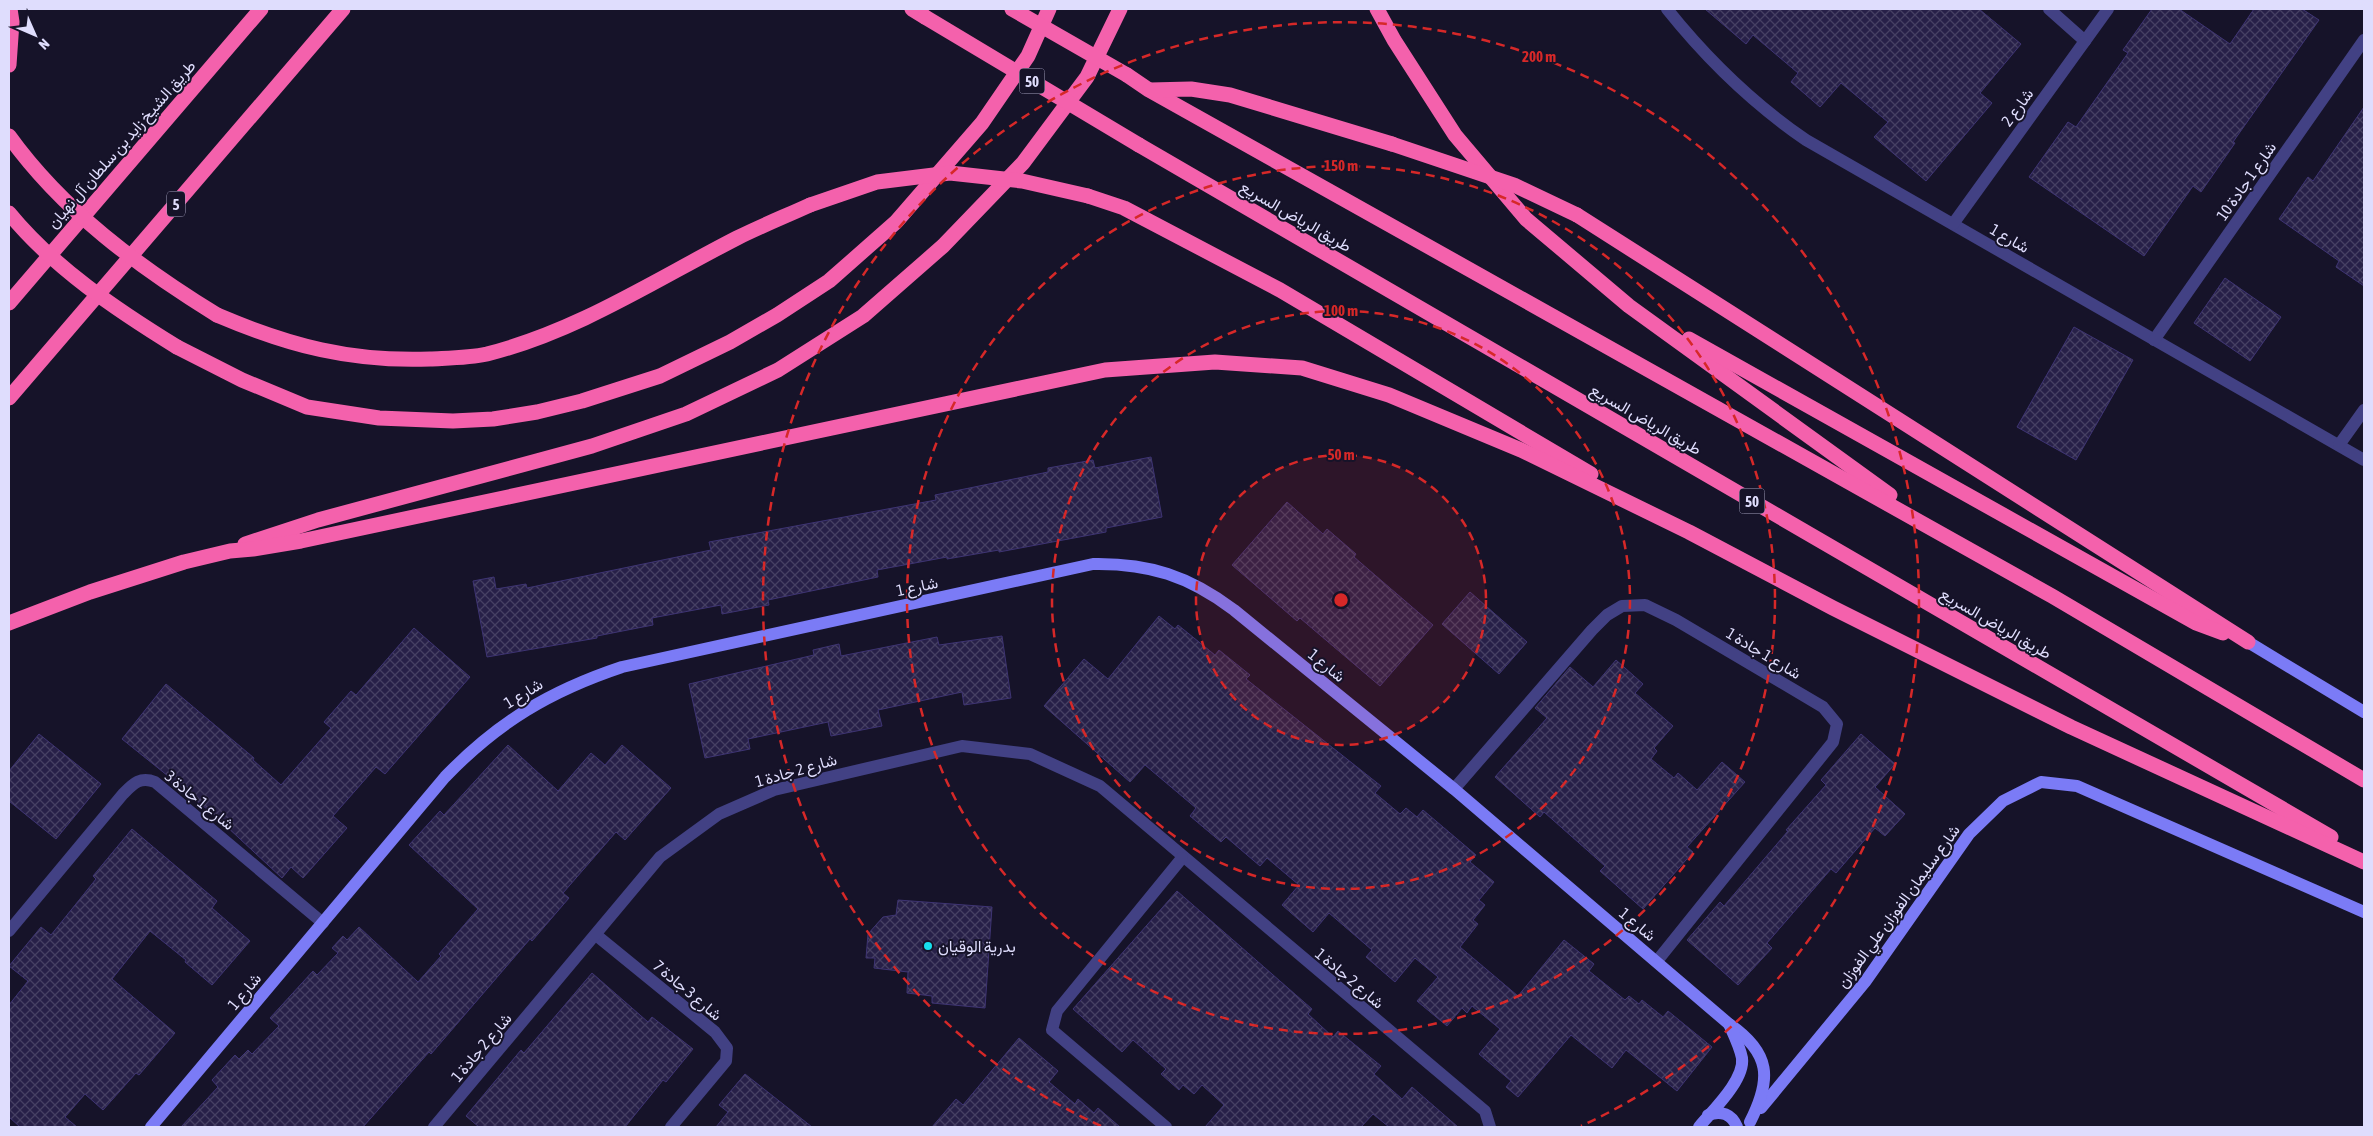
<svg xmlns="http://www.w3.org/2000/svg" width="2373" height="1136" viewBox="0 0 2373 1136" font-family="'Asap Condensed',Vazirmatn,sans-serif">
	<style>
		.building { fill: url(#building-cross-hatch); stroke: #3e3473 }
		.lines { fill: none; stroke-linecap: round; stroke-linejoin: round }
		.street { stroke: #424184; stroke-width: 12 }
		.secondary { stroke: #7b7bf6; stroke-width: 12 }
		.highway { stroke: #f461ac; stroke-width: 15 }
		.highway-bridge { stroke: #f461ac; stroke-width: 15 }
		.ring { fill: none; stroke: #d62828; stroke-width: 2.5; stroke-dasharray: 9 6 }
		.poi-dot { fill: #17dfee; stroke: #161329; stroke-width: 2 }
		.labels { text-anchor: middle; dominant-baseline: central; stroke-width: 4; stroke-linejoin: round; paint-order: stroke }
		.shield { fill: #161329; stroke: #a3a0bd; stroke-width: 1 }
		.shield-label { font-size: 15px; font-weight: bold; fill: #dfddfd }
		.street-label { font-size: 16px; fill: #dfddfd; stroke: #161329 }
		.poi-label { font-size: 16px; fill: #dfddfd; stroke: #161329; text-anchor: start }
		.centre { fill: #d62828; stroke: #161329; stroke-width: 2.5 }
		.ring-label { font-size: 15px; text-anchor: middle; font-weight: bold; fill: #d62828; stroke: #161329; stroke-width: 4; stroke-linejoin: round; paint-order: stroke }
	</style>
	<defs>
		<pattern id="building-cross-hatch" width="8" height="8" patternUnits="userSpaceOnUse" patternTransform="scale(1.25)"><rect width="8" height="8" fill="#272048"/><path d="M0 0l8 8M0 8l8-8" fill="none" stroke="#464063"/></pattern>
	</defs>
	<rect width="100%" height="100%" fill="#161329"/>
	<g class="building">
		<path d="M1705,9h274l42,35 -41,49 12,10 -66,78 -52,-44 14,-15 -47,-39 -21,24 -29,-25 7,-9 -45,-38 -7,9z"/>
		<path d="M2152,9h27l51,35 24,-35h48l17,11 -86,122 2,1 -34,49 -8,-6 -49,70 -115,-79 39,-55 8,5 52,-74 -5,-3z"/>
		<path d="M2364,107v179l-28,-19 3,-6 -60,-42 29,-42 5,4z"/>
		<path d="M2225,278l56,39 -31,44 -56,-38z"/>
		<path d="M2074,327l59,33 -57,100 -59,-33z"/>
		<path d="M1151,457l11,60 -56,11v4l-107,20v-2l-52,9v-2l-70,13 1,7 -110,23 1,5 -47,9 -1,-9 -69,13 1,7 -56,11v2l-110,19 -14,-76 21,-4 2,12 30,-5 1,4 184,-38 -2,-8 227,-42 -1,-5 113,-23v-4l45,-8 2,8z"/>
		<path d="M1287,502l36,32 4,-5 29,25 -2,3 79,68 -53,61 -80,-68 -3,3 -65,-56z"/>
		<path d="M1470,592l57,50 -28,32 -57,-50z"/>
		<path d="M1159,616l16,13 3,-4 37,30 4,-5 31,25 -4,4 135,107 -6,7 25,21 6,-6 11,9 6,-7 53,45 -6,7 24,20 -15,18 6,5 -12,15 5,4 -18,23 58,49 46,-56 30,24 -5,7 36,29 4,-4 10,8 3,-4 21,17 5,-6 44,36 -35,44 -51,-41 -14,18 -41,-33 -53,62 -12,-10 5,-6 -32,-27 21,-25 -28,-23 -5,7 -5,-5 -15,18 -30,-25 21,-24 -23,-19 -20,24 -29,-25 6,-7 -43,-37 -16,19 -31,-27 17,-20 -32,-27 -7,8 -34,-29 -5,5 -31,-26 6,-8 -51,-43 -15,17 -86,-76 40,-47 24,20z"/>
		<path d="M414,628l56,49 -85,97 -9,-7 -43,49 14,12 -44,50 -12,-11 -9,11 -71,-66 -40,-30 2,-2 -51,-41 44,-55 88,74 -1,2 28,25 50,-57 -7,-6 27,-31 5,4z"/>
		<path d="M1002,636l9,62 -47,7 -2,-13 -84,18 4,16 -51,10 -3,-14 -80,17 2,10 -45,9 -16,-74 125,-29 -1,-5 26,-6 2,12 96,-19 2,8z"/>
		<path d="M1616,660l27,24 -8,9 38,33 -19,22 3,3 -6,8 23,19 4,-5 19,17 25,-28 23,20 -58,65 6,5 -50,57 -43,-38 5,-5 -61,-54 -4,5 -45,-40 52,-59 -12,-10 35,-41 23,20z"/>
		<path d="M39,734l62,50 -45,55 -47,-38v-30z"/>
		<path d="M1861,734l34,30 -20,23 30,27 -20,22 -10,-8 -39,45 -5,-4 -64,74 5,5 -34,37 -51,-45 33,-38 4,4 64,-75 -2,-1 40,-45 -5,-5z"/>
		<path d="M508,745l50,46 33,-38 14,12 17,-20 49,43 -46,52 -9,-8 -53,61 6,5 -37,43 -2,-2 -99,115 -2,-2 -66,75h-182l37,-40 -6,-7 23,-25 4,4 9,-9 4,4 27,-28 -9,-8 43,-47 4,4 21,-22 -6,-5 11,-12 4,4 12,-13 59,55 23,-26 -2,-2 39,-45 -69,-64 31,-34 4,4z"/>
		<path d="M132,829l85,72 -5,7 38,33 -38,44 -27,-23 1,-2 -36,-29 -38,48 63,54 -36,42 -3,-2 -33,37 -18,-16 -20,23 12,10h-57l-11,-10v-112l19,-24 -19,-15 32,-39 10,8 45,-56 -3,-3z"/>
		<path d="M1177,891l135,118 -4,5 25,23 5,-6 43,35 -7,8 28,25 10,-12 46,40h-69l-16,-13 -12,13h-156l19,-22 -22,-20 -8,9 -11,-9 -4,5 -18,-16 5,-5 -33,-29 -11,12 -49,-43z"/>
		<path d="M898,900l94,7 -7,101 -53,-5v-7l-25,-3 1,-21 -34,-4 1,-10h-9l2,-24 15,-17 13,-2z"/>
		<path d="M592,973l56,49 4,-5 41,32 -27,33 -3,-2 -38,47h-146l-13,-11 55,-66 3,3z"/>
		<path d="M1019,1038l39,33 -9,11 26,22 3,-5 16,14 4,-5 22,19h-188l24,-28 7,6z"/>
		<path d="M745,1074l67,53h-96l12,-15 -9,-7z"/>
	</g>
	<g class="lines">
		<g class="street">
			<path d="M1667,9c40,50 85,94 139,131l558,320"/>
			<path d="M2049,9l36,32"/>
			<path d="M1953,224l155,-215"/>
			<path d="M2154,340l210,-300"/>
			<path d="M2339,445l25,-35"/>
			<path d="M1454,789l138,-159 15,-15 15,-9 23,-1 31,15 147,87 14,17 -4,18 -176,219"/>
			<path d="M9,931l114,-137c10,-10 17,-18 32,-12l168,141"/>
			<path d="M596,935l119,97 12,16 -1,13 -55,66"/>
			<path d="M434,1127l226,-270 59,-43 55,-24 188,-44 68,8 70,32 385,325 5,16"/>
			<path d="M1166,1127l-114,-97 5,-19 125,-153"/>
		</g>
		<g class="secondary">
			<path d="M2248,642l116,70"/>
			<path d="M1761,1108l104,-126 104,-148 34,-33 38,-19 36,4 287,126"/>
			<path d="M1708,1115c13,-5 24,-1 29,12"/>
			<path d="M151,1127l294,-350c53,-55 105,-86 177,-110l471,-103c56,-1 96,12 141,46l220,179 275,235c42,29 43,55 21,98"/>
			<path d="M1699,1127c13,-16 46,-47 43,-69 -2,-11 -8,-23 -13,-34"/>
		</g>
		<g class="highway">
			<path d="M912,9l13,8"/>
			<path d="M1377,9l17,31 61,95 71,84 103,87 261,189"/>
			<path d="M9,65l3,-43 -2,-13"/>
			<path d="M1127,75l22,15 903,506 312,184"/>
			<path d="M1150,90l41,-1 39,6 162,49"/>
			<path d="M1139,145l1192,692"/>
			<path d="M1088,196l36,12 156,82 311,184"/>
			<path d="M1577,215l671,427"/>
			<path d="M9,303l252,-294"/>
			<path d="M217,315c73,31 134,47 213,44 19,-1 39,-1 57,-5 91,-23 168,-74 250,-116 24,-12 49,-22 73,-33"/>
			<path d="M1689,339l507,284 27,10"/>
			<path d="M177,347l65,33 65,27 72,11 74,3 40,-2 44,-7 45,-11 78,-25 70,-34 47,-27 52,-34 67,-59 86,-99 46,-67 21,-47"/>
			<path d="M9,398l334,-389"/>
			<path d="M245,544l73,-24 274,-74 94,-32 92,-44 85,-54 80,-70 80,-83 64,-86 33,-68"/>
			<path d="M9,623l81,-31 94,-30 46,-11 23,-2 48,-8 804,-171 110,-8 87,6 87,27 132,55 168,82 144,76 238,119 293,135"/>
		</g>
		<g class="highway-bridge">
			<path d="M1012,9l115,66"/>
			<path d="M925,17l214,128"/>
			<path d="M9,136c54,75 130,131 208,179"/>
			<path d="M1392,144l122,41 63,30"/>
			<path d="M810,205l67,-23 73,-9 72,8 66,15"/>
			<path d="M9,213c45,55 108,97 168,134"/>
		</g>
	</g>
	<circle cx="1341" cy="600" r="145" fill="#d62828" fill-opacity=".12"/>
	<g class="ring">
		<circle cx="1341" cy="600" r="145"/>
		<circle cx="1341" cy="600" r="289"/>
		<circle cx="1341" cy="600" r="434"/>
		<path d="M1101 1126A578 578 0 1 1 1581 1126"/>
	</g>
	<circle class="poi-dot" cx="928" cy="946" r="5"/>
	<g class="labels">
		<g class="shield">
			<rect x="1019.5" y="68.5" width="25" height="25" rx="4"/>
			<rect x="167" y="191.5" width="18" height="25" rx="4"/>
			<rect x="1739.5" y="488.5" width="25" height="25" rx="4"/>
		</g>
		<g class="shield-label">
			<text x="1032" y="81">50</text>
			<text x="176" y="204">5</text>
			<text x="1752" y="501">50</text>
		</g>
		<g class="street-label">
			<text transform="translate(2017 107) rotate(-54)">شارع 2</text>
			<text transform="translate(121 144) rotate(-49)">طريق الشيخ زايد بن سلطان آل نهيان</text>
			<text transform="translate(2246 181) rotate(-55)">شارع 1 جادة 10</text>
			<text transform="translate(1296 216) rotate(30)">طريق الرياض السريع</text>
			<text transform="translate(2010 238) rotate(30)">شارع 1</text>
			<text transform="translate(1646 419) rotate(30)">طريق الرياض السريع</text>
			<text transform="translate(917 586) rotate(-12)">شارع 1</text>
			<text transform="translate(1996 623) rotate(30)">طريق الرياض السريع</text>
			<text transform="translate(1764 653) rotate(31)">شارع 1 جادة 1</text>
			<text transform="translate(1327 665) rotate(39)">شارع 1</text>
			<text transform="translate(523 693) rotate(-31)">شارع 1</text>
			<text transform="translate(796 770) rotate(-16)">شارع 2 جادة 1</text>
			<text transform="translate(200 800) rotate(39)">شارع 1 جادة 3</text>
			<text transform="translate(1898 906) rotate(-54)">شارع سليمان الفوزان علي الفوزان</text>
			<text transform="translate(1638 924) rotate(40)">شارع 1</text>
			<text transform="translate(1350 978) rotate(40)">شارع 2 جادة 1</text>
			<text transform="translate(688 990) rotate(40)">شارع 3 جادة 7</text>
			<text transform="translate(244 991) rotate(-50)">شارع 1</text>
			<text transform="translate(481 1047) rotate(-50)">شارع 2 جادة 1</text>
		</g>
		<g class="poi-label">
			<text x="938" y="946">بدرية الوقيان</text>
		</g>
	</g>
	<circle cx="1341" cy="600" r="8" class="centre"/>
	<g class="ring-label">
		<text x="1539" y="62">200 m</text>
		<text x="1341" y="171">150 m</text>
		<text x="1341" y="316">100 m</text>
		<text x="1341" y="460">50 m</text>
	</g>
	<rect width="2373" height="1136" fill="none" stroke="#dfddfd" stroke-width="20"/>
	<g transform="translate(35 35) rotate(135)" stroke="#161329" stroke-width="4" paint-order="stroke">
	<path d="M0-4L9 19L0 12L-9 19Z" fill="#dfddfd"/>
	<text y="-8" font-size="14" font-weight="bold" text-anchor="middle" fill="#dfddfd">N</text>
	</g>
</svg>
